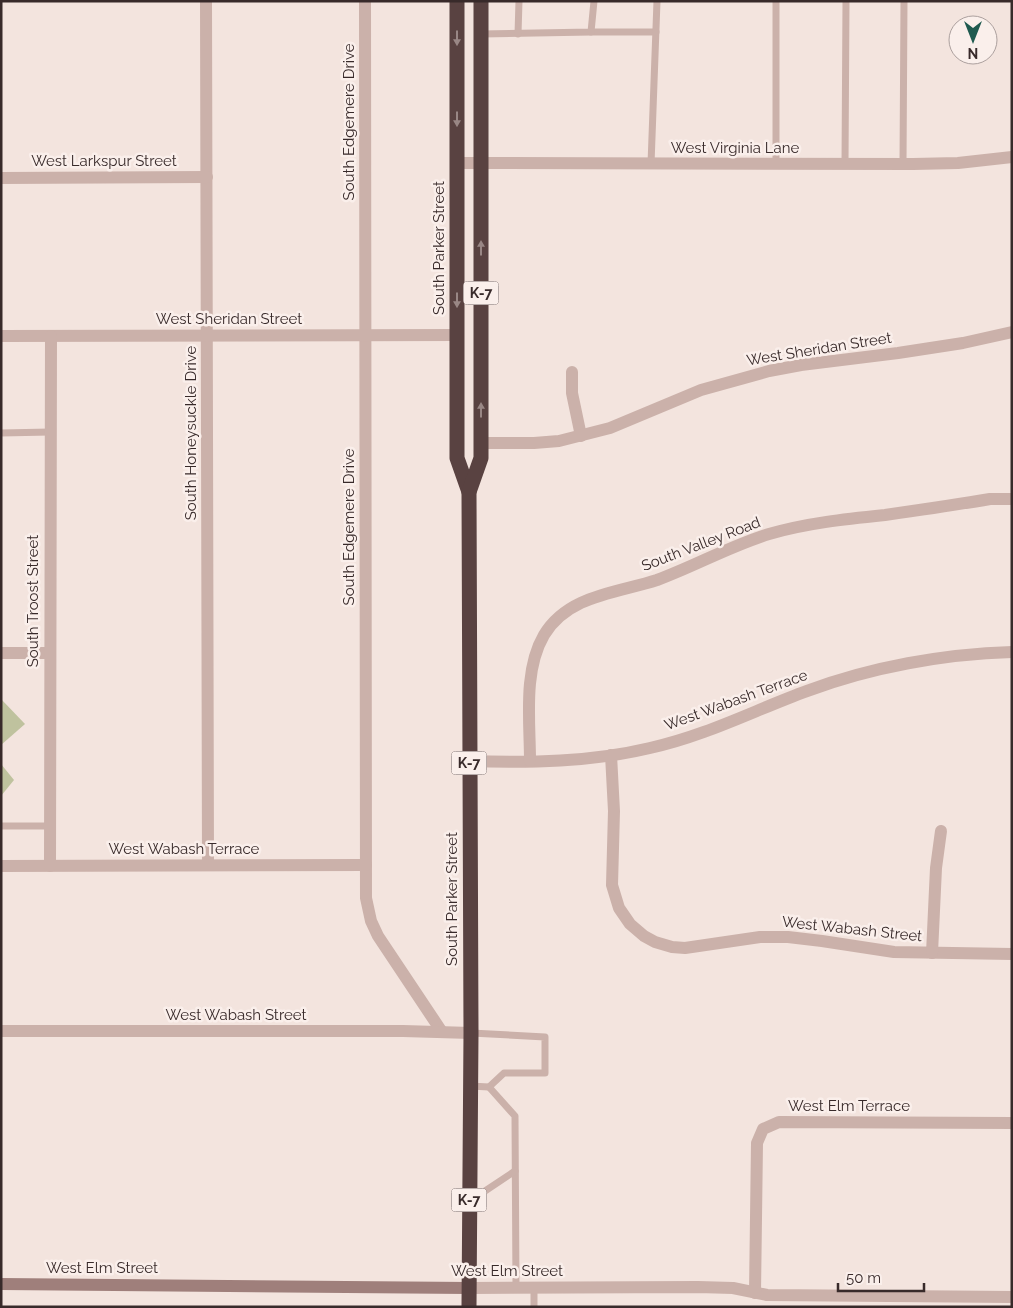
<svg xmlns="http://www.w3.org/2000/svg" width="1013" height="1308" viewBox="0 0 1013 1308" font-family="Raleway,sans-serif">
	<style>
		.green { fill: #bfc29e }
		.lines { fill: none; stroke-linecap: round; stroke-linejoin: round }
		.lane { stroke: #cbb1aa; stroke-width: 7 }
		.street { stroke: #cbb1aa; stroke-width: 12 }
		.secondary { stroke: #9f7f7b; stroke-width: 12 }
		.highway { stroke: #594241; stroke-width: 15 }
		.oneway { fill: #998785 }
		.labels { text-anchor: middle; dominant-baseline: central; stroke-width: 5; stroke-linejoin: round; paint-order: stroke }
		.shield { fill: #faefeb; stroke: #726564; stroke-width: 1 }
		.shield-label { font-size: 14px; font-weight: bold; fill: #382a2a }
		.street-label { font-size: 15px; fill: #382a2a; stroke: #faefeb }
	</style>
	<rect width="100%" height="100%" fill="#f3e4de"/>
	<g class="green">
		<path d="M1,699l24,25 -24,21z"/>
		<path d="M1,764l13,16 -13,16z"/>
	</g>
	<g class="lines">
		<g class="lane">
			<path d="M776,1v164"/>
			<path d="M591,32h65"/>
			<path d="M481,34l110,-2 3,-31"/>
			<path d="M518,34l1,-33"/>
			<path d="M651,164l6,-163"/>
			<path d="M845,164l1,-163"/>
			<path d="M903,164l1,-163"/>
			<path d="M1,433l49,-1"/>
			<path d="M1,826h49"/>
			<path d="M471,1033l74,4v36h-41l-15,14"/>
			<path d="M470,1086l19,1 26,29 1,171"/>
			<path d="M470,1201l45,-30"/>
			<path d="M534,1287v20"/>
		</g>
		<g class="street">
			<path d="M206,1l2,864"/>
			<path d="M365,1l1,897 5,23 7,15 64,96"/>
			<path d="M457,163l456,1 45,-1 54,-6"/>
			<path d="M1,178l206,-1"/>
			<path d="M1,336l456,-1"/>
			<path d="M572,372v21l9,43"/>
			<path d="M481,443h53l25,-2 51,-13 91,-38 68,-19 32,-6 97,-12 65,-10 49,-11"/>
			<path d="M1,653h48"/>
			<path d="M611,755l3,56 -2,74 7,23 11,16 14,12 11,6 17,5 13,1 75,-11h28l34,4 72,11 118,2"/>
			<path d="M469,761c61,2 122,1 181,-13 55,-12 105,-38 157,-57 64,-24 137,-37 205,-39"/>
			<path d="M530,761c0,-40 -7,-90 14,-126 24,-40 73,-42 113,-55 38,-14 73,-34 112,-46 38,-11 77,-15 116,-19 35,-5 70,-10 105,-16h22"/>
			<path d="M1,866l365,-1"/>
			<path d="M50,866l1,-530"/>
			<path d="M932,953l4,-85 5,-37"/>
			<path d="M1,1031h402l68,2"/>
			<path d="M469,1288l229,-1 35,1 34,7 245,2"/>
			<path d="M755,1293l2,-150 6,-14 16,-7 233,1"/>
		</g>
		<path class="secondary" d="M1,1284l468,4"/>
		<g class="highway">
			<path d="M457,1v457l12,34"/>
			<path d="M469,1307l2,-274 -2,-541 12,-34v-457"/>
		</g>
	</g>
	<defs><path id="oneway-solid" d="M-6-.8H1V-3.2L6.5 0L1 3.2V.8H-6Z" transform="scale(1.25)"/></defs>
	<g class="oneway">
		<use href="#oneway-solid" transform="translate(457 38) rotate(90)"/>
		<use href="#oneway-solid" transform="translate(457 119) rotate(90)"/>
		<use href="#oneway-solid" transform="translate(481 248) rotate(-90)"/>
		<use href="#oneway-solid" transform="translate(457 300) rotate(90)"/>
		<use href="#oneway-solid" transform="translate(481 410) rotate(-90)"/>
	</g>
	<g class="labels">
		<g class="shield">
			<rect x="463.5" y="281.5" width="35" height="23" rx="4"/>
			<rect x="451.5" y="751.5" width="35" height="23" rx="4"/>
			<rect x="451.5" y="1188.5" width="35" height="23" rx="4"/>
		</g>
		<g class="shield-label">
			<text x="481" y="293">K-7</text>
			<text x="469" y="763">K-7</text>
			<text x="469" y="1200">K-7</text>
		</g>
		<g class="street-label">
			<text transform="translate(349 122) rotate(-90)">South Edgemere Drive</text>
			<text x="735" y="148">West Virginia Lane</text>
			<text x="104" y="161">West Larkspur Street</text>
			<text transform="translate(439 248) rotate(-90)">South Parker Street</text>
			<text x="229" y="319">West Sheridan Street</text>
			<text transform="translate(819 349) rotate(-9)">West Sheridan Street</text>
			<text transform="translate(191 433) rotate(-90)">South Honeysuckle Drive</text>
			<text transform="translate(349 527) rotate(-90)">South Edgemere Drive</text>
			<text transform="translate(701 544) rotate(-21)">South Valley Road</text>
			<text transform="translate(33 601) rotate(-90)">South Troost Street</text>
			<text transform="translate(736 700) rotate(-20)">West Wabash Terrace</text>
			<text x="184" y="849">West Wabash Terrace</text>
			<text transform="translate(452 899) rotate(-90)">South Parker Street</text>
			<text transform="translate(852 929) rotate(6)">West Wabash Street</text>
			<text x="236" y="1015">West Wabash Street</text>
			<text x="849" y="1106">West Elm Terrace</text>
			<text x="102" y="1268">West Elm Street</text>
			<text x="507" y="1271">West Elm Street</text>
		</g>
	</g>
	<rect width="1013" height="1308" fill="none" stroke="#382a2a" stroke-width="5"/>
	<g transform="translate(973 40) rotate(180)"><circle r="24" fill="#faefeb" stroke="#aca09e"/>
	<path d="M0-4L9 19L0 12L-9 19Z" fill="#1f5a4f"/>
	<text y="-8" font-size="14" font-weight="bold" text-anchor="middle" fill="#382a2a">N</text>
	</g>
	<path d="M838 1283v8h86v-8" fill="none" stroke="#382a2a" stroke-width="2.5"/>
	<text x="846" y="1283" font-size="15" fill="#382a2a" stroke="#faefeb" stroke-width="4" paint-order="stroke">50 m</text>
</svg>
